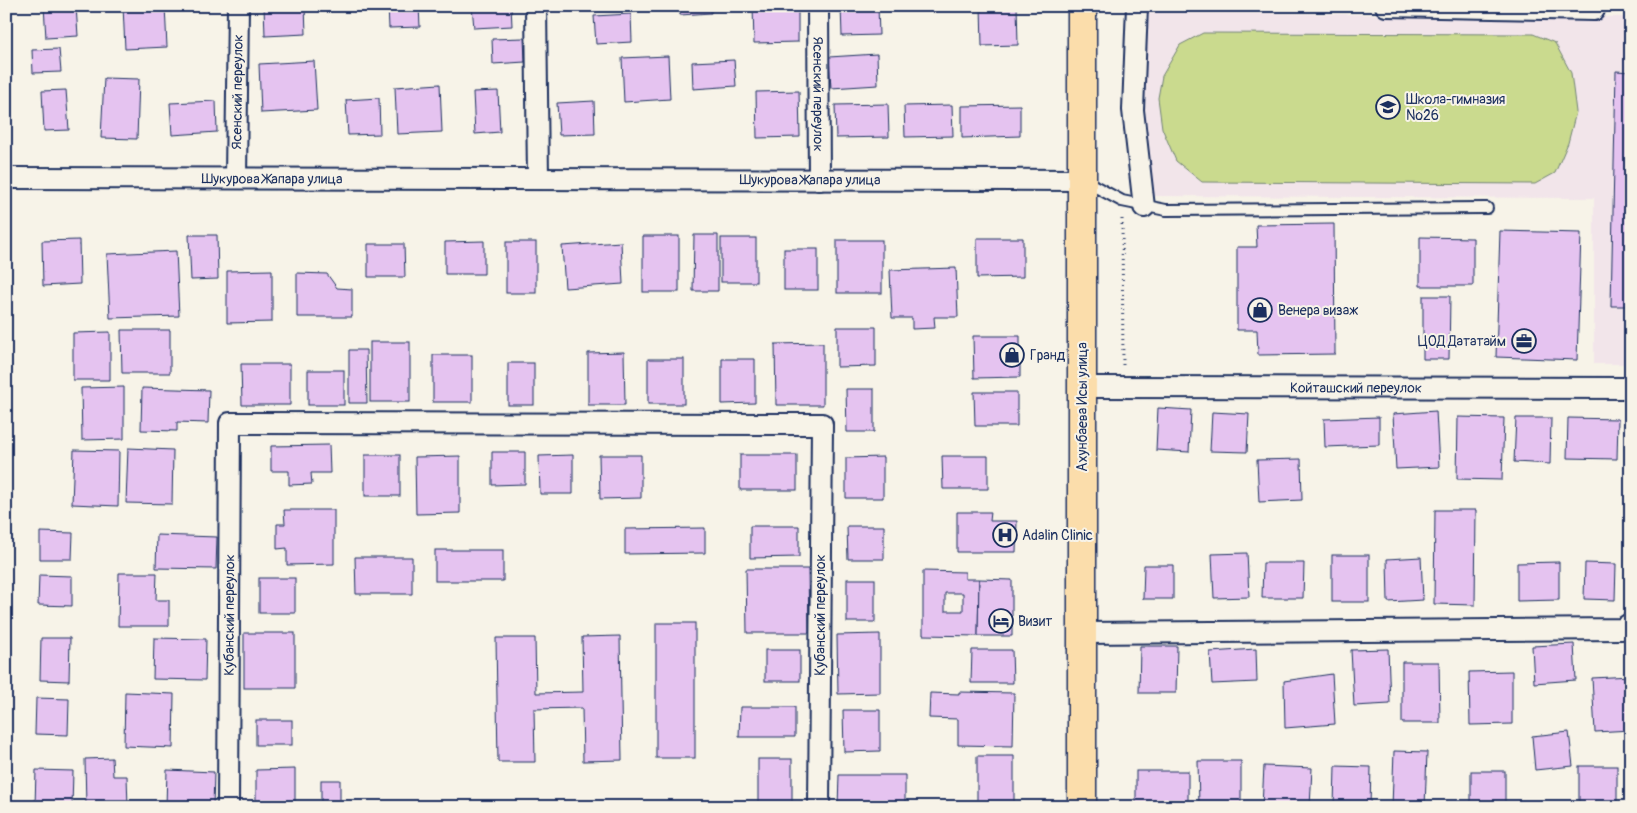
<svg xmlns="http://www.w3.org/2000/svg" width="1637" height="813" viewBox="0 0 1637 813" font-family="Pangolin,sans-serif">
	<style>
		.built { fill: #f2e5ea }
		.green { fill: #cada8e; stroke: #728476 }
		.building { fill: #e5c3f0; stroke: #1b2f5e; fill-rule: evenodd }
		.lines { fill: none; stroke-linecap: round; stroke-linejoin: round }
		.service-casing { stroke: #1b2f5e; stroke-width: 14 }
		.minor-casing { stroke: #1b2f5e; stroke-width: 24 }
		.primary-casing { stroke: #1b2f5e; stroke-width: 31 }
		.path { stroke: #1b2f5e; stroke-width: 3; stroke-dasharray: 1 4; stroke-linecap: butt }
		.service { stroke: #f7f3e8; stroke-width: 10 }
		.minor { stroke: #f7f3e8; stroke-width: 20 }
		.primary { stroke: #fbddab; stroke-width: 28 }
		.labels { text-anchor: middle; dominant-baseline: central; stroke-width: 4; stroke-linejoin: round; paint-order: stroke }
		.street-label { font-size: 14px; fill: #1b2f5e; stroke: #f7f3e8 }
		.poi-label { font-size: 14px; fill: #1b2f5e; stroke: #f7f3e8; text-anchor: start }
	</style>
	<rect width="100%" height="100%" fill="#f7f3e8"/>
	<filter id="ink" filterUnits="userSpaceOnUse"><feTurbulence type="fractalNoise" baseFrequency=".02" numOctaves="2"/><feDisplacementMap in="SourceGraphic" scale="10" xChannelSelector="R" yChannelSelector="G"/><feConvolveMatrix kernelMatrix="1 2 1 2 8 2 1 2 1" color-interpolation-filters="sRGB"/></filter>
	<g filter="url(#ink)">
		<path class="built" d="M1146,12l485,5v347h-37v-166l-449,-2z"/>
		<path class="green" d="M1203,33l330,1 22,9 16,30 5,39 -8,31 -13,30 -20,11 -333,-2 -26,-21 -14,-33 -4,-30 4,-22 18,-31z"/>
		<g class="building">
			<path d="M44,6h32l2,30 -32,2z"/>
			<path d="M123,6h42l2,41 -42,2z"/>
			<path d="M264,6h41l1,28 -41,2z"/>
			<path d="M388,6h31l1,21 -31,1z"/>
			<path d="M472,6h39l1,20 -38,2z"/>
			<path d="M680,6h31v7l-31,2z"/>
			<path d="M753,6h45v36l-44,1z"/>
			<path d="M841,6h37l1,29 -37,1z"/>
			<path d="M981,6h36l1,39 -36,1z"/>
			<path d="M631,14l1,28 -36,2 -2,-28z"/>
			<path d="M524,38l1,24 -32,2 -1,-25z"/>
			<path d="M59,49l2,23 -28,1 -1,-23z"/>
			<path d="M877,54l1,31 -47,3 -2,-31z"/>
			<path d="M668,56l2,43 -46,3 -2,-44z"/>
			<path d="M734,60l2,26 -43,3 -1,-27z"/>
			<path d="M314,61l3,49 -56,3 -2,-49z"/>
			<path d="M1616,71l15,1v234h-20z"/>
			<path d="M104,78l35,1 -2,60 -36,-1z"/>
			<path d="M440,84l2,48 -45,2 -2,-47z"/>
			<path d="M66,90l3,40 -25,1 -2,-40z"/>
			<path d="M498,91l2,41 -25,2 -2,-42z"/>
			<path d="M799,91l1,46 -43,1 -1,-46z"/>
			<path d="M379,98l1,36 -32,1 -2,-35z"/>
			<path d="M216,101l1,31 -45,3 -2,-32z"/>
			<path d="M594,101l1,33 -36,1 -2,-32z"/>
			<path d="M888,104l1,33 -53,1 -1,-33z"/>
			<path d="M952,105l1,31 -48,1 -1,-31z"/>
			<path d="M1020,105v31l-58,2v-32z"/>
			<path d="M1334,224l1,130 -77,1 -1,-25h-20v-83h20l-1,-22z"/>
			<path d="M1500,231l81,2 -4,127 -81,-3z"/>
			<path d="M189,235h28l1,44 -27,1z"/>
			<path d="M694,235h24v56h-25z"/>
			<rect x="643" y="236" width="36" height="56"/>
			<path d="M1420,237l53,1v48h-53z"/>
			<rect x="721" y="238" width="35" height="44"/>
			<path d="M977,238h46v39l-46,1z"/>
			<path d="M79,240l1,44 -37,2 -1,-45z"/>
			<rect x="837" y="240" width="45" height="53"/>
			<path d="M484,241v33h-39v-32z"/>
			<rect x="506" y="242" width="30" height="51"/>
			<path d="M621,242l2,42 -58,4 -3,-42z"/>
			<path d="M368,244h36l1,33h-37z"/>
			<rect x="784" y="249" width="34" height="41"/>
			<path d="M176,251l3,65 -69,2 -3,-64z"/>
			<path d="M956,268l2,49h-24l1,11 -23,1v-11h-20l-2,-48z"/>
			<path d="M272,270v52l-45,1v-52z"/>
			<path d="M297,273l30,1 10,14 15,1v28h-55z"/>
			<path d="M1423,296h27l-1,63h-26z"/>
			<path d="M837,327h39v39l-39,1z"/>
			<path d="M121,330h49v43h-48z"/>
			<path d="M110,332v48h-37v-47z"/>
			<path d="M973,336h47v41l-46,1z"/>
			<rect x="370" y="342" width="40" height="60"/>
			<path d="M823,343v62h-47l-1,-61z"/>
			<path d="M349,350h17l1,53h-18z"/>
			<path d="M624,352l1,53h-37v-52z"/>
			<rect x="433" y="355" width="39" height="47"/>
			<rect x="648" y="359" width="36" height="45"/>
			<path d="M722,359h33v44l-33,1z"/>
			<rect x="508" y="363" width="26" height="42"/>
			<path d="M241,364h49v41h-48z"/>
			<rect x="308" y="370" width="36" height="35"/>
			<path d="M124,387v52l-42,1 -1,-52z"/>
			<path d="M142,388l67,2 -1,33 -31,-1v9l-36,-1z"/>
			<path d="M846,389h28v43h-27z"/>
			<path d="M974,392h43v34h-42z"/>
			<path d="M1158,408l33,2 -2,42 -33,-2z"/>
			<path d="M1436,411l3,56 -43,2 -3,-55z"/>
			<path d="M1212,412l37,2 -2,38 -37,-1z"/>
			<path d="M1379,417v28l-54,2 -1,-28z"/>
			<path d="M1458,417l46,1 -2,62 -45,-1z"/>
			<path d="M1516,418h35l-1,46 -36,-2z"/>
			<path d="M1568,418l50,1 -1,40 -50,-1z"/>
			<path d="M329,445l1,28h-19l1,11 -23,1v-14h-18v-25z"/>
			<path d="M128,448l45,2 -1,54 -46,-1z"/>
			<path d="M74,450l45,1 -1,55 -46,-2z"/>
			<path d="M492,452h33v32l-33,1z"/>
			<rect x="365" y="455" width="35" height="41"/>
			<path d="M573,455v39h-33l-1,-38z"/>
			<path d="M599,455h42v43l-41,1z"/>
			<rect x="740" y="455" width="57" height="35"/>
			<path d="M460,456v57l-44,1 -1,-57z"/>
			<path d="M942,456h46v33h-45z"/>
			<path d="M883,457v41h-37v-40z"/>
			<path d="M1301,459l1,41 -43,2 -2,-42z"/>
			<path d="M284,510h50v54l-47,1v-17l-10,1v-25h8z"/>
			<path d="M1435,510h41l-1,95 -41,-1z"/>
			<path d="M957,512h34l-1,9h27l-1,31h-59z"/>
			<path d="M750,526h49v31l-49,1z"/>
			<path d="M847,526h37v33h-36z"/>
			<path d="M705,528v25l-80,1v-25z"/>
			<path d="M40,532l33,1 -1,26h-32z"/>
			<path d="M157,535l60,2 -1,32 -60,-1z"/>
			<rect x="435" y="550" width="68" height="31"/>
			<path d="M1247,553l2,44 -35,1 -2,-44z"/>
			<rect x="1332" y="555" width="37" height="47"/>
			<path d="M355,557h57v37h-56z"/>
			<path d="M1421,557l2,43 -35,2 -1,-43z"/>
			<path d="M1559,562v38l-42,1v-38z"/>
			<path d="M1263,563h41l-1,35h-41z"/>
			<path d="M1585,563l31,1 -1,36 -31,-1z"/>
			<path d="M1144,565h29v34h-30z"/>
			<path d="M746,569h62l1,64h-62z"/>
			<path d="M923,571l42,1v7h14l-1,57 -55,-1zM945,593h18v18h-18z"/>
			<path d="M119,573h38l-1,27h13v26h-51z"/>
			<path d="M39,575l33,1v30l-34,-1z"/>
			<rect x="259" y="578" width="36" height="35"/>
			<rect x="847" y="579" width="28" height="43"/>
			<path d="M979,579l33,1v56h-34z"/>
			<rect x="656" y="623" width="39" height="135"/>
			<rect x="244" y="633" width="51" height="55"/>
			<path d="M880,634v59l-42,1 -1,-59z"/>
			<path d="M620,636l2,124 -39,1 -1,-53 -48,1 1,53h-37l-2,-124h39l1,55 47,-1 -1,-55z"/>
			<path d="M41,638h29l-1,43 -29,-1z"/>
			<path d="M154,638l52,1 -1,41 -52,-1z"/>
			<path d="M1574,644l2,36 -42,3 -2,-37z"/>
			<path d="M1140,646h37l-1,47h-37z"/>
			<path d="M1256,649l1,33 -45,2 -2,-32z"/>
			<path d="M1388,649l2,55 -36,2 -3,-56z"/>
			<rect x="765" y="650" width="35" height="31"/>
			<path d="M972,650h40l1,33h-42z"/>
			<path d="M1402,662h37l1,61h-38z"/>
			<path d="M1512,671v53l-42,1 -1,-53z"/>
			<path d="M1332,674l3,50 -50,4 -1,-47z"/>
			<path d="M1631,676v54l-36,2 -3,-54z"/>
			<path d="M125,692l49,2 -1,54 -49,-2z"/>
			<path d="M959,692l55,1 -1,53 -55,-1v-26l-29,-1 1,-25 29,1z"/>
			<path d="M36,698l33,1 -1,36 -33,-1z"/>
			<path d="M740,707h55v30h-56z"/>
			<path d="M843,710h37v41l-36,1z"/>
			<rect x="256" y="720" width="36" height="25"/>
			<path d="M1569,732l4,34 -38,4 -3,-34z"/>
			<path d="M1394,751l33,1 -2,55h-33z"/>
			<rect x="977" y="756" width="37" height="51"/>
			<path d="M112,758l1,18h14l1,31h-42l-1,-48z"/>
			<rect x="758" y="759" width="34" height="48"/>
			<path d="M1198,761h43v46h-42z"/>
			<path d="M1264,766l48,2 -2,39h-48z"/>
			<path d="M1335,766l36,1 -1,40h-36z"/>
			<rect x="1579" y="766" width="38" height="41"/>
			<path d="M295,769v38h-39v-37z"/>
			<path d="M36,770l37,1 -1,36h-37z"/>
			<path d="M167,770l47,2 -1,35h-47z"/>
			<rect x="1136" y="771" width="52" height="36"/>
			<rect x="1471" y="771" width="34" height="36"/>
			<path d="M839,775h66v32h-67z"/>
			<rect x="321" y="780" width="19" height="27"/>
		</g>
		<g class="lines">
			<g class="service-casing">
				<path id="service" d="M1085,181l37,20 44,9 321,-2"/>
			</g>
			<g class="minor-casing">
				<g id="minor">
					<path d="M536,6l2,173"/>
					<path id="s1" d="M818,6l1,174"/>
					<path d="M1137,6l-4,104 11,97"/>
					<path d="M1386,6l208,4"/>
					<path id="s2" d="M6,178l1076,2"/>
					<path id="s3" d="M236,178l2,-172"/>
					<path id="s4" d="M1082,387l549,1"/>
					<path d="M1081,633l541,-4 9,-6"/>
					<path id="s5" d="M228,807l2,-384 592,1 -3,383"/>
				</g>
			</g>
			<g class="primary-casing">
				<path id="primary" d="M1082,6v801"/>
			</g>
			<g class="path">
				<path d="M1616,11h15"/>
				<path d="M1122,219l1,147"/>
			</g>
			<use href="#service" class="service"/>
			<use href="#minor" class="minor"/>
			<use href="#primary" class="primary"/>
		</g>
	</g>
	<defs>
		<g id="school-ring" transform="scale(1.25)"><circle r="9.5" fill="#f7f3e8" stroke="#1b2f5e" stroke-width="1.5"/><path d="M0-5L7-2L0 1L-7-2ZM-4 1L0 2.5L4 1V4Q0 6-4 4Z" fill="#1b2f5e"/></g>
		<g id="shop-ring" transform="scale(1.25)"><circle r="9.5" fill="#f7f3e8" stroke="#1b2f5e" stroke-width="1.5"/><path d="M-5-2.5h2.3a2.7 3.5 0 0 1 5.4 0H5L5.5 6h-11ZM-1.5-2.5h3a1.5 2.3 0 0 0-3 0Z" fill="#1b2f5e"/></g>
		<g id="office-ring" transform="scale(1.25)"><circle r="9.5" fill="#f7f3e8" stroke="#1b2f5e" stroke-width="1.5"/><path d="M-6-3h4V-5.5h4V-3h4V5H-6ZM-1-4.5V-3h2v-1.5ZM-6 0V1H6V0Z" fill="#1b2f5e"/></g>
		<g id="hospital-ring" transform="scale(1.25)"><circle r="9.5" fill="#f7f3e8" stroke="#1b2f5e" stroke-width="1.5"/><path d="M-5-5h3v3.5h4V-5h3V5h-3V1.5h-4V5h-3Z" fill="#1b2f5e"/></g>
		<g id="hotel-ring" transform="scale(1.25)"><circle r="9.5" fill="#f7f3e8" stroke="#1b2f5e" stroke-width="1.5"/><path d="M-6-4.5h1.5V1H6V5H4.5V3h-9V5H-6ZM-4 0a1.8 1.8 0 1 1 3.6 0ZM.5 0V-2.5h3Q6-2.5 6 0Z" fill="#1b2f5e"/></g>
	</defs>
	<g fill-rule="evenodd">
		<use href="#school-ring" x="1388" y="107"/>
		<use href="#shop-ring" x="1260" y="310"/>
		<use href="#office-ring" x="1524" y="341"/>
		<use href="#shop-ring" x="1012" y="355"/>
		<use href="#hospital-ring" x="1005" y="535"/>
		<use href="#hotel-ring" x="1001" y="621"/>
	</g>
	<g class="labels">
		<g class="street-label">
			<text stroke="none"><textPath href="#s3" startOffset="86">Ясенский переулок</textPath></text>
			<text stroke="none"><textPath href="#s1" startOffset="88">Ясенский переулок</textPath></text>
			<text stroke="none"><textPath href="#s2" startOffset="266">Шукурова Жапара улица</textPath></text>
			<text stroke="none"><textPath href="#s2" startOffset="804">Шукурова Жапара улица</textPath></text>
			<text stroke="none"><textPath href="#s4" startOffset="274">Койташский переулок</textPath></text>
			<text transform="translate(1082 407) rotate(-90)">Ахунбаева Исы улица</text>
			<text stroke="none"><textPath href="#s5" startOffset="192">Кубанский переулок</textPath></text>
			<text transform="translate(820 615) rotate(-90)">Кубанский переулок</text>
		</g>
		<g class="poi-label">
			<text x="1406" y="99">Школа-гимназия<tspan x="1406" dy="16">№26</tspan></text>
			<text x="1278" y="310">Венера визаж</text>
			<text x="1506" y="341" text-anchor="end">ЦОД Дататайм</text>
			<text x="1030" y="355">Гранд</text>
			<text x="1022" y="535">Adalin Clinic</text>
			<text x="1018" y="621">Визит</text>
		</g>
	</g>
	<rect width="1637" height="813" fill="none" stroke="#f7f3e8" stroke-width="25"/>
	<rect x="12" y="12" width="1612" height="788" fill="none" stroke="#1b2f5e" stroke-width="2" filter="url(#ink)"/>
</svg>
